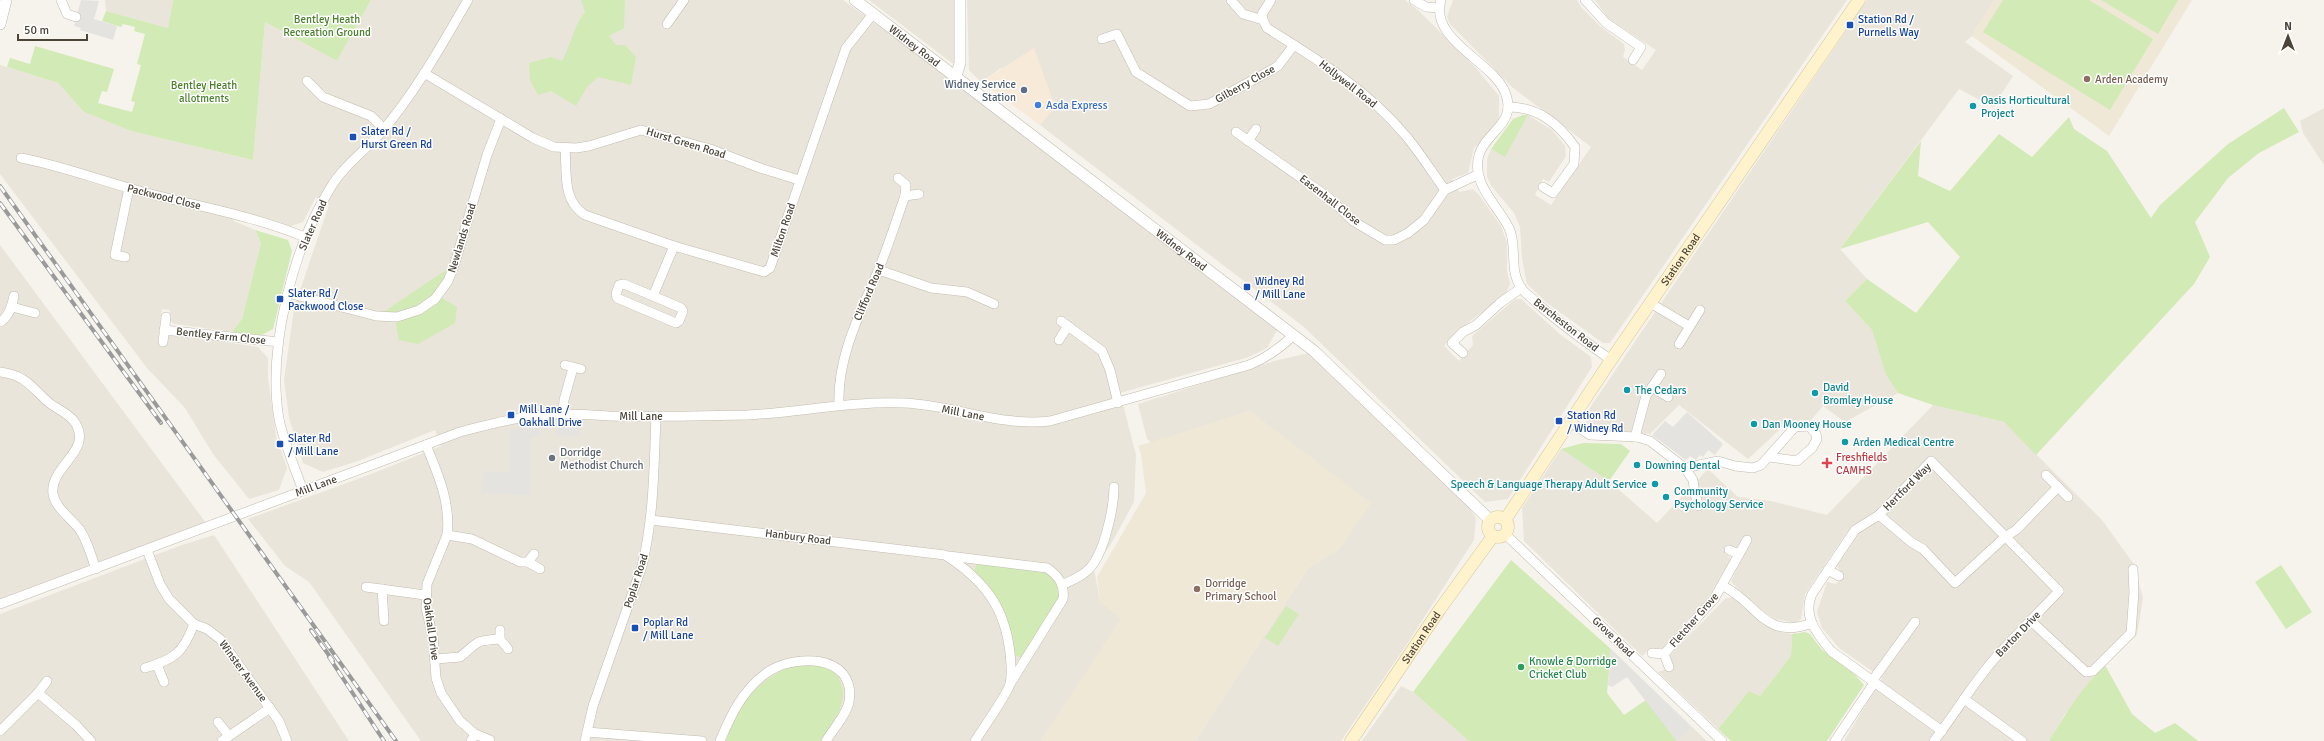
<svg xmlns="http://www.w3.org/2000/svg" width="2324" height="741" viewBox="0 0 2324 741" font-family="Signika,sans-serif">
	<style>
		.residential { fill: #eae5da }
		.commercial { fill: #f7ead8 }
		.education { fill: #efe8d6 }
		.green { fill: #d2eab5 }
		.parking { fill: #e5e3e0 }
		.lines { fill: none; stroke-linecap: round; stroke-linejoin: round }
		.minor-casing { stroke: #c2bbae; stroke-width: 10 }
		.tertiary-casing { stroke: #c2bbae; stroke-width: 12 }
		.secondary-casing { stroke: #d6c79b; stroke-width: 13 }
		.minor { stroke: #fff; stroke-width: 9 }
		.tertiary { stroke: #fff; stroke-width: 11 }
		.secondary { stroke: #fff3cd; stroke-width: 12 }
		.rail-casing { stroke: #9a9a9a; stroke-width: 4 }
		.rail { stroke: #fff; stroke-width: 2.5; stroke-dasharray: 8; stroke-linecap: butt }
		.transit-dot { fill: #1a4fb4; stroke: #fff; stroke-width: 1.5 }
		.education-dot { fill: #8d6e63; stroke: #fff; stroke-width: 1.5 }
		.service-dot { fill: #5c6f8a; stroke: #fff; stroke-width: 1.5 }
		.shop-dot { fill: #3f7fe0; stroke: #fff; stroke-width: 1.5 }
		.culture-dot { fill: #0f9aa8; stroke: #fff; stroke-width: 1.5 }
		.worship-dot { fill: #6b7280; stroke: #fff; stroke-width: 1.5 }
		.health-dot { fill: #e0444e; stroke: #fff; stroke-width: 1.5 }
		.leisure-dot { fill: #2e9e5b; stroke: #fff; stroke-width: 1.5 }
		.labels { text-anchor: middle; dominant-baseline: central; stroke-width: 3; stroke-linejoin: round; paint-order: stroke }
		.park-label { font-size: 11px; fill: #4a7f2a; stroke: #fff }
		.transit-label { font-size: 11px; fill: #164399; stroke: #fff; text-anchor: start }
		.street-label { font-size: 11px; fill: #4b4439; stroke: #fff }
		.education-label { font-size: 11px; fill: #785e54; stroke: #fff; text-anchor: start }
		.service-label { font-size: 11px; fill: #4e5e75; stroke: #fff; text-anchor: end }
		.culture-label { font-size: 11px; fill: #0d838f; stroke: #fff; text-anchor: start }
		.shop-label { font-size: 11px; fill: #366cbe; stroke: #fff; text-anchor: start }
		.worship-label { font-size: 11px; fill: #5b616d; stroke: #fff; text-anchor: start }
		.health-label { font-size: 11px; fill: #be3a42; stroke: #fff; text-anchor: start }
		.leisure-label { font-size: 11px; fill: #27864d; stroke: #fff; text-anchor: start }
	</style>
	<rect width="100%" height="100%" fill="#f6f3ec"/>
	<g class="residential">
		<path d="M105,0h68l-5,28 -62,-17z"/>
		<path d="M371,0h472l115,84 319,246 -10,18 -18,9 -129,36 16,62 -2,47 -23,42 -17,25 6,32 22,18 -81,122h-620l-112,-159 -24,-16 -37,-47 118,-43 75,-30 -6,-16 -77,31 -35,11 -20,-9 -14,-45 -5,-38 10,-72 35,-103 -13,-8 -13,25 -12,4 -24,-8 -30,-7 -3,10 21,9 6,13 -19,76 -10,13 -57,-8 -6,-4 1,-10 -8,-1 -4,32 10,1v-5l3,-2 42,5 45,7 10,11v20l8,58 11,32 -8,22 -30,9 -36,-45 -28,-46 -38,-40 -147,-194v-109l58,18 26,29 47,19 122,29 12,-138 72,39z"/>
		<path d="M869,0h86v63h-3z"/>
		<path d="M967,0h438l14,11 57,57 23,28v22l-6,13 -19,17 -6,25 -16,6 7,13 14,-3 6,6 22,31 6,17v28l3,13 -5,11 -47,35 -14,16 15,15 14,-16 -1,-9 43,-37h6l40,36 30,22 1,10 -84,132 -23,3 -181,-175 -264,-202 15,-19 -54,-38 -20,14 -12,-12z"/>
		<path d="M1453,0h124l4,7 20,20 23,17 1,6 -2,7 19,13 14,-20 -47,-31 -14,-19h252l-237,343h-7l-56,-40 -20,-19 -5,-25 -2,-32 -6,-14 -22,-26 -5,-10v-18l4,-10 14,7 23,-41 24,15 13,16 1,10 -17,26 -6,-3 -8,16 16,10 40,-58 -79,-60 -62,-63 -3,-7z"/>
		<path d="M1867,0h127l-22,36 -7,6 48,34 -20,31 -34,-18 -119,160 27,30 -22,22 27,29 14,45 12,18 -53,29 -22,-16 -12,14 -22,1 -41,38 -69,-54 -29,29 -28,-1 -28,-4 -11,-11z"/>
		<path d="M2324,108v57l-21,-32 -3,-12z"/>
		<path d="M0,245l206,278 -206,76z"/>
		<path d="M1309,353l158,152 9,13 -2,22 -67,104 -66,97h-146l114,-174 31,-19 -90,-137 -98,32 -5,-4 -9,-35 136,-43z"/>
		<path d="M1933,405l71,17 98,98 31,43 10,35 -6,37 -43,41 -31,41 -14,24h-205l38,-63 -43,-30 -17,-20 -5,-16 10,-30 9,2 7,-9 -6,-9 18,-27 -8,-7 -42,62 -4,25 -6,4 -20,-4 -17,-11 -24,-23 -3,-4 20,-40 -13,6 -9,-2 -4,8 6,6 -26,44 -18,17 -24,28 -13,1 -8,7 -118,-115 -2,-33 39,-59 48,32 48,42 51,-54 30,28 33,4 56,14z"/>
		<path d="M214,535l135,206h-349v-127l179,-68z"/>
		<path d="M1726,598h7l29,26 18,8 12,2 -1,22 -31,40 -11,-5 -31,38 -60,-57 14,-5 -2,-12z"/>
		<path d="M1401,686l12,6 56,49h-107z"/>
		<path d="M1692,727l15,14h-30z"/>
	</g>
	<path class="commercial" d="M1034,48l21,58 -15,19 -59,-43z"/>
	<g class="education">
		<path d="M1994,0h198l-83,136 -137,-100z"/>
		<path d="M1250,411l121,92 -31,45 -31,19 -114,174h-154l80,-122 -21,-18 -3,-24 49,-84 -5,-39 -3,-8z"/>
	</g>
	<g class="green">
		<path d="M173,0h198l-34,61 -72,-39 -12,138 -122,-29 -47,-19 -26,-29 -51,-16 3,-9 20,6 5,-18 79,23 -7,23 -5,-1 -4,12 34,9 3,-10 -4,-1 10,-36 -4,-1 8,-30 -11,-3 1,-4 -12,-3 -2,3 -19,-6 4,-10 62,17z"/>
		<path d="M581,0h44l-1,28 -15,8 7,9h9l11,12 -5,28 -33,-8 -11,10 -11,19 -25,-15 -13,4 -8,-15 -1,-17 22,-6 11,4c9,-16 11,-34 23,-49z"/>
		<path d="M2003,0h86l64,39 -43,71 -127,-78z"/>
		<path d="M2101,0h77l-20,34z"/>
		<path d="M2284,108l15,24 -40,21 -31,25 -33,44 15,35 -16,27 -158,171 -32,-33 -71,-17 -35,-12 -12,-18 -14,-45 -27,-29 22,-22 49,34 44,-56 -32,-35 -88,27 81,-108 -3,35 32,15 49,-57 33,23 37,-40 5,12 33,22 44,67 9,-13 68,-61z"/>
		<path d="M1523,115h5l-23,42 -14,-8 22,-30z"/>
		<path d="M255,230l33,10 4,11 -19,78 -13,7 -28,-4 10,-13 19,-76z"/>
		<path d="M446,270l1,4 -12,20 22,13 -2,16 -37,21 -19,-4 -5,-26 -9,-1v-2z"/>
		<path d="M1583,443l38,1 9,7 -21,30 -48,-32z"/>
		<path d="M1511,560l100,89 -4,44 17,22 22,-15 31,41h-208l-56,-49z"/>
		<path d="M977,563l67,7 13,10 3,17 -37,61 -7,-2 -26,-68 -16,-17z"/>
		<path d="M2281,565l31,47 -26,17 -31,-47z"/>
		<path d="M1286,606l13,8 -21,32 -13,-8z"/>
		<path d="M1805,632l5,2 12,16 27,18 15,17 -37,56h-96l-13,-12 31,-38 11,5 31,-40 1,-22z"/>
		<path d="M793,665c8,0 19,-2 28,0 7,2 13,6 17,12 14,23 -5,45 -17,64h-95c10,-38 32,-60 67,-76z"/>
		<path d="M2105,665l27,49 23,19 20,-10 23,18h-149c16,-27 34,-55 56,-76z"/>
	</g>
	<g class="parking">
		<path d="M81,0l18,1 -5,18 23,7 -4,14 -33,-10 1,-2 -7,-2z"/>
		<path d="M1687,412l36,32 -8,11 -7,-5 -5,7 -3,-2 -4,5 -6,-4 -4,4 -34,-25 13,-14 8,6z"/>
		<path d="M557,424h25l-2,11 -23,2z"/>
		<path d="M539,425l1,12h-10v58l-48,-2 1,-22 27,1v-42z"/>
		<path d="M1611,649l81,78 -15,14 -50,-64 -15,10 -4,-2z"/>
	</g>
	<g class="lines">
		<g class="minor-casing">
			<g id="minor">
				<path d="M61,0l6,14 9,3"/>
				<path d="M1231,0l12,14 20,6 4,8c50,31 102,63 139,108 14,17 26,36 39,54l32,-15"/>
				<path d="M1414,0l12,7 13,1"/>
				<path d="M1441,0c-12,40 51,61 64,92 13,32 -19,39 -26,63 -8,29 18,49 30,73 9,19 -1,42 13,61 4,5 10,9 15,14 23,21 49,39 74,57"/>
				<path d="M1585,0l21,23 35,24 -8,13"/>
				<path d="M1263,20l-1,-6 9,-14"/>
				<path d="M667,24l17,-24"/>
				<path d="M1102,39l15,-5 19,38 54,34 19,-2 55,-30 14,-8 16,-21"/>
				<path d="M424,73l109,65 21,9 22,1 13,-2 52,-16 69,19 50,19 39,12"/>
				<path d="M307,81l16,16 48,19 13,13"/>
				<path d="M1508,107c30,0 50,16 67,40l-1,17 -21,29 -10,-6"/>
				<path d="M1236,132l92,65 25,24 32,19h9l14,-7 16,-13 21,-30"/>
				<path d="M1248,141l8,-12"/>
				<path d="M565,148c2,24 -3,53 20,67l89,31 90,26 6,-4 76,-220 27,-34"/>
				<path d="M21,158c37,7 72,20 108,30 59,17 121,26 178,50"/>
				<path d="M898,178l8,7 -1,11"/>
				<path d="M125,257l-10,-2 14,-67"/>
				<path d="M879,270l52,18 36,4 27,12"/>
				<path d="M288,293l88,23 21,1 22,-7 16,-11 13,-18 6,-15 33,-111 14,-36"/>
				<path d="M653,296l-29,-12 -5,1 -3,9 1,4 59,25 3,-2 4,-10 -2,-3 -28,-12 21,-50"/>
				<path d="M1652,304l37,22"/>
				<path d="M12,307l23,6"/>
				<path d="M1061,321l41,30 8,19 8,33"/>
				<path d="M0,322c9,-5 12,-16 14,-26"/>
				<path d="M164,330l115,12"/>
				<path d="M1059,340l9,-14"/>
				<path d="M163,342l3,-25"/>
				<path d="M1679,344l21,-34"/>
				<path d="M1463,353l-11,-10 11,-11 13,-7 24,-22 21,-15"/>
				<path d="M565,365l16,4"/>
				<path d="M0,372c24,3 30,13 47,29 9,8 20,11 27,20 21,30 -25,45 -21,73 3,15 18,24 27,36 8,12 11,26 16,39"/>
				<path d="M1652,387l16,10"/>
				<path d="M839,405c-2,-48 21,-91 39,-134 10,-24 18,-50 27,-75l14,-2"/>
				<path d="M563,414l1,-14 9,-32"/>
				<path d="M1570,422l20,13 47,2 13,4 35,27"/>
				<path d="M1635,437l11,-41 15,-22"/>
				<path d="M426,445c12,29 25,58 21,90l-20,49 -1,24 7,29 3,41 5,15 19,28 15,13 -4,7"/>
				<path d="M1685,468l33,-7 17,5 18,2 8,-3 34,-38 14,-1 7,8 1,5 -5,9 -15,13 -28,-4"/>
				<path d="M1685,468l8,12 2,15 4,11"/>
				<path d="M2046,475l22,22"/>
				<path d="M303,491c-8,-23 -19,-48 -24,-72 -12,-70 14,-172 52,-232 13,-22 36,-38 53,-58 33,-39 58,-85 84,-129"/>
				<path d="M1879,515l32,27 12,7 32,34 50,-46 11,-7 42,-43"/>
				<path d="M651,520l294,35c39,25 60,52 65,98 1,9 2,22 0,31 -2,9 -28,46 -35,57"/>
				<path d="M1505,534l217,207"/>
				<path d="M447,535l25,4 48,23h8l6,-8"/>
				<path d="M147,550l13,34 9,15 25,25 13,5 13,10 59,82 8,20"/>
				<path d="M1729,550l10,4"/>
				<path d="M949,556l98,12c12,8 18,17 16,31l-53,85"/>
				<path d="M528,562l12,7"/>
				<path d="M1828,570l11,6"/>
				<path d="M1062,585c8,-4 21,-9 27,-16 15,-15 25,-61 25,-82"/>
				<path d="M1723,586c35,17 41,55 89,37"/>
				<path d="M366,587l59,8"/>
				<path d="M382,589l2,32"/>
				<path d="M0,604l460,-172c34,-9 69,-18 104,-18 15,0 30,1 45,2 47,1 93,0 139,-1 53,-3 104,-14 156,-12 50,2 96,24 146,18l199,-56c18,-7 31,-17 45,-30"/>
				<path d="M2031,621l55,51 7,-1 38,-38 3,-41 -1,-23"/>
				<path d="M500,630v9l8,10"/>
				<path d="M1652,653l12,1 5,13"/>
				<path d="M1664,654l50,-55 33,-59"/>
				<path d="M436,659l24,-2c20,-16 13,-16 40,-18"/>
				<path d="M157,665l7,17"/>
				<path d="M145,668c30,-9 38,-15 49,-44"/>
				<path d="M1872,681l43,-59"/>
				<path d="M38,693l9,-12"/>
				<path d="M1964,699l58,42"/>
				<path d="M218,722l11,14"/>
				<path d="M0,731l38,-38 38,32 15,16"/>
				<path d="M587,732l115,9"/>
				<path d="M475,734l15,6"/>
				<path d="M222,741l48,-33"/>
				<path d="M585,741l8,-35 49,-140c12,-49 12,-100 14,-150"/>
				<path d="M720,741c11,-26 22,-50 45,-67 27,-21 92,-21 84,28 -3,14 -16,27 -23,39"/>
				<path d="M1835,741l39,-58"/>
				<path d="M1934,741c21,-27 39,-58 62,-84 20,-22 42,-44 63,-66l-128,-130 -52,54 -24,15 -43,64c-10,22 5,40 19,57l111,80"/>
			</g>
		</g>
		<g class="tertiary-casing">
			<g id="tertiary">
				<path id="s1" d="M855,0l459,351 176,169"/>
				<path d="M0,24l6,-24"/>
				<path d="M956,76l4,-13v-63"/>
			</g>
		</g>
		<g class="secondary-casing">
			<g id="secondary">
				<circle cx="1498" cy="527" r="10"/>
				<path id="s2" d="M1505,520l106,-160 248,-360"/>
				<path id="s3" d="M1351,741l89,-132 53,-73"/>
			</g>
		</g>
		<use href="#minor" class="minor"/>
		<use href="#tertiary" class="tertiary"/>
		<use href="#secondary" class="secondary"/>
		<g class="rail-casing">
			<g id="rail">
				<path d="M0,186l396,555"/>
				<path d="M0,203l161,220"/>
				<path d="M311,630l22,31"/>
				<path d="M329,657l55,84"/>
			</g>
		</g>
		<use href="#rail" class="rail"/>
	</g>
	<g class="transit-dot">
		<rect x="1846" y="21" width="8" height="8" rx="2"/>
		<rect x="349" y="133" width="8" height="8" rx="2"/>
		<rect x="1243" y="283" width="8" height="8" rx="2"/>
		<rect x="276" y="295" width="8" height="8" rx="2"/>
		<rect x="507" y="411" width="8" height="8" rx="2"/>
		<rect x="1555" y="417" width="8" height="8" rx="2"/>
		<rect x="276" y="440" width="8" height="8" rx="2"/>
		<rect x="631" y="624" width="8" height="8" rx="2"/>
	</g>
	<g class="education-dot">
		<circle cx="2087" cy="79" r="4"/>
		<circle cx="1197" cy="589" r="4"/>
	</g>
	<circle class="service-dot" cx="1024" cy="90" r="4"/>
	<circle class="shop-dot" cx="1038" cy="105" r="4"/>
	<g class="culture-dot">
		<circle cx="1973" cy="106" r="4"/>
		<circle cx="1627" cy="390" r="4"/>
		<circle cx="1815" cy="393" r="4"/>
		<circle cx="1754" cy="424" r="4"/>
		<circle cx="1845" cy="442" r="4"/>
		<circle cx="1637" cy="465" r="4"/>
		<circle cx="1655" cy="484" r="4"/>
		<circle cx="1666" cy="497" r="4"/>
	</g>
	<circle class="worship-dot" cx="552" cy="458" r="4"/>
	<path class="health-dot" d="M1825 457h4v4h4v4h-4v4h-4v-4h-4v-4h4z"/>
	<circle class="leisure-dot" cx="1521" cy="667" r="4"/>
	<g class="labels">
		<g class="park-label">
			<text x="327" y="19">Bentley Heath<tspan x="327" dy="13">Recreation Ground</tspan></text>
			<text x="204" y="85">Bentley Heath<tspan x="204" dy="13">allotments</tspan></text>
		</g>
		<g class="transit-label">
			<text x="1858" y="19">Station Rd /<tspan x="1858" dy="13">Purnells Way</tspan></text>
			<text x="361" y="131">Slater Rd /<tspan x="361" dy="13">Hurst Green Rd</tspan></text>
			<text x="1255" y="281">Widney Rd<tspan x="1255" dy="13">/ Mill Lane</tspan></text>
			<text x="288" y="293">Slater Rd /<tspan x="288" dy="13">Packwood Close</tspan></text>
			<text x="519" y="409">Mill Lane /<tspan x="519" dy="13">Oakhall Drive</tspan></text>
			<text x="1567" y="415">Station Rd<tspan x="1567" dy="13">/ Widney Rd</tspan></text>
			<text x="288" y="438">Slater Rd<tspan x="288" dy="13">/ Mill Lane</tspan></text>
			<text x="643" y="622">Poplar Rd<tspan x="643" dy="13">/ Mill Lane</tspan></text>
		</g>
		<g class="street-label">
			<text stroke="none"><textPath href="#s1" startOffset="75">Widney Road</textPath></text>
			<text transform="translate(1245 84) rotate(-29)">Gilberry Close</text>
			<text transform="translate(1348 84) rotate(38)">Hollywell Road</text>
			<text transform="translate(686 143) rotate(17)">Hurst Green Road</text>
			<text transform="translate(164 197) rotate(14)">Packwood Close</text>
			<text transform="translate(1330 200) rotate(38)">Easenhall Close</text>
			<text transform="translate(313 225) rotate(-66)">Slater Road</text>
			<text transform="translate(783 230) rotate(-71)">Milton Road</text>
			<text transform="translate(462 238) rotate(-73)">Newlands Road</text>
			<text stroke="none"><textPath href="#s1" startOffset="411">Widney Road</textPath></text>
			<text stroke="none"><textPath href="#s2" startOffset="314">Station Road</textPath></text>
			<text transform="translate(869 292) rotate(-67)">Clifford Road</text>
			<text transform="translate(1566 325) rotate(38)">Barcheston Road</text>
			<text transform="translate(221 336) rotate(6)">Bentley Farm Close</text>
			<text transform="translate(963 413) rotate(11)">Mill Lane</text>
			<text x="641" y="416">Mill Lane</text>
			<text transform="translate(316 486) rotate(-20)">Mill Lane</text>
			<text transform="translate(1907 487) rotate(-45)">Hertford Way</text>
			<text transform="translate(798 537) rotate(7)">Hanbury Road</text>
			<text transform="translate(636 581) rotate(-72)">Poplar Road</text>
			<text transform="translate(1694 620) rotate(-49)">Fletcher Grove</text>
			<text transform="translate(431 629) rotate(82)">Oakhall Drive</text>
			<text transform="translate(2018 634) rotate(-46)">Barton Drive</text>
			<text transform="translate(1613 637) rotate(44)">Grove Road</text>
			<text stroke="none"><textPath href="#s3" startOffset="125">Station Road</textPath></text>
			<text transform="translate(243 671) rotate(54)">Winster Avenue</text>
		</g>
		<g class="education-label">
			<text x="2095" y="79">Arden Academy</text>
			<text x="1205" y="583">Dorridge<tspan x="1205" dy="13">Primary School</tspan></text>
		</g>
		<g class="service-label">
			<text x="1016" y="84">Widney Service<tspan x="1016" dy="13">Station</tspan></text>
		</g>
		<g class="culture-label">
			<text x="1981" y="100">Oasis Horticultural<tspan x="1981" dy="13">Project</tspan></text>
			<text x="1823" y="387">David<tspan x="1823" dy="13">Bromley House</tspan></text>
			<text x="1635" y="390">The Cedars</text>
			<text x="1762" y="424">Dan Mooney House</text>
			<text x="1853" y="442">Arden Medical Centre</text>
			<text x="1645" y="465">Downing Dental</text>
			<text x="1647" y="484" text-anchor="end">Speech &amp; Language Therapy Adult Service</text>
			<text x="1674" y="491">Community<tspan x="1674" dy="13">Psychology Service</tspan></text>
		</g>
		<g class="shop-label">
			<text x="1046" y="105">Asda Express</text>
		</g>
		<g class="worship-label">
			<text x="560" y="452">Dorridge<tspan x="560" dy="13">Methodist Church</tspan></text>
		</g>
		<g class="health-label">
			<text x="1836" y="457">Freshfields<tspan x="1836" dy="13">CAMHS</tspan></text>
		</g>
		<g class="leisure-label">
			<text x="1529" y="661">Knowle &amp; Dorridge<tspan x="1529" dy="13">Cricket Club</tspan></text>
		</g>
	</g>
	<g transform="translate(2288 36)" stroke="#ffffff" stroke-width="3" paint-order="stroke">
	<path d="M0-3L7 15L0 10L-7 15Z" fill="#4b4439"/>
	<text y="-6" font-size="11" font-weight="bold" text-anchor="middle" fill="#4b4439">N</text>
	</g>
	<path d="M18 34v6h69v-6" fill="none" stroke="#4b4439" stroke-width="2"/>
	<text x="24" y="34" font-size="12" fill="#4b4439" stroke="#ffffff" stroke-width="3" paint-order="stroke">50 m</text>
</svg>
